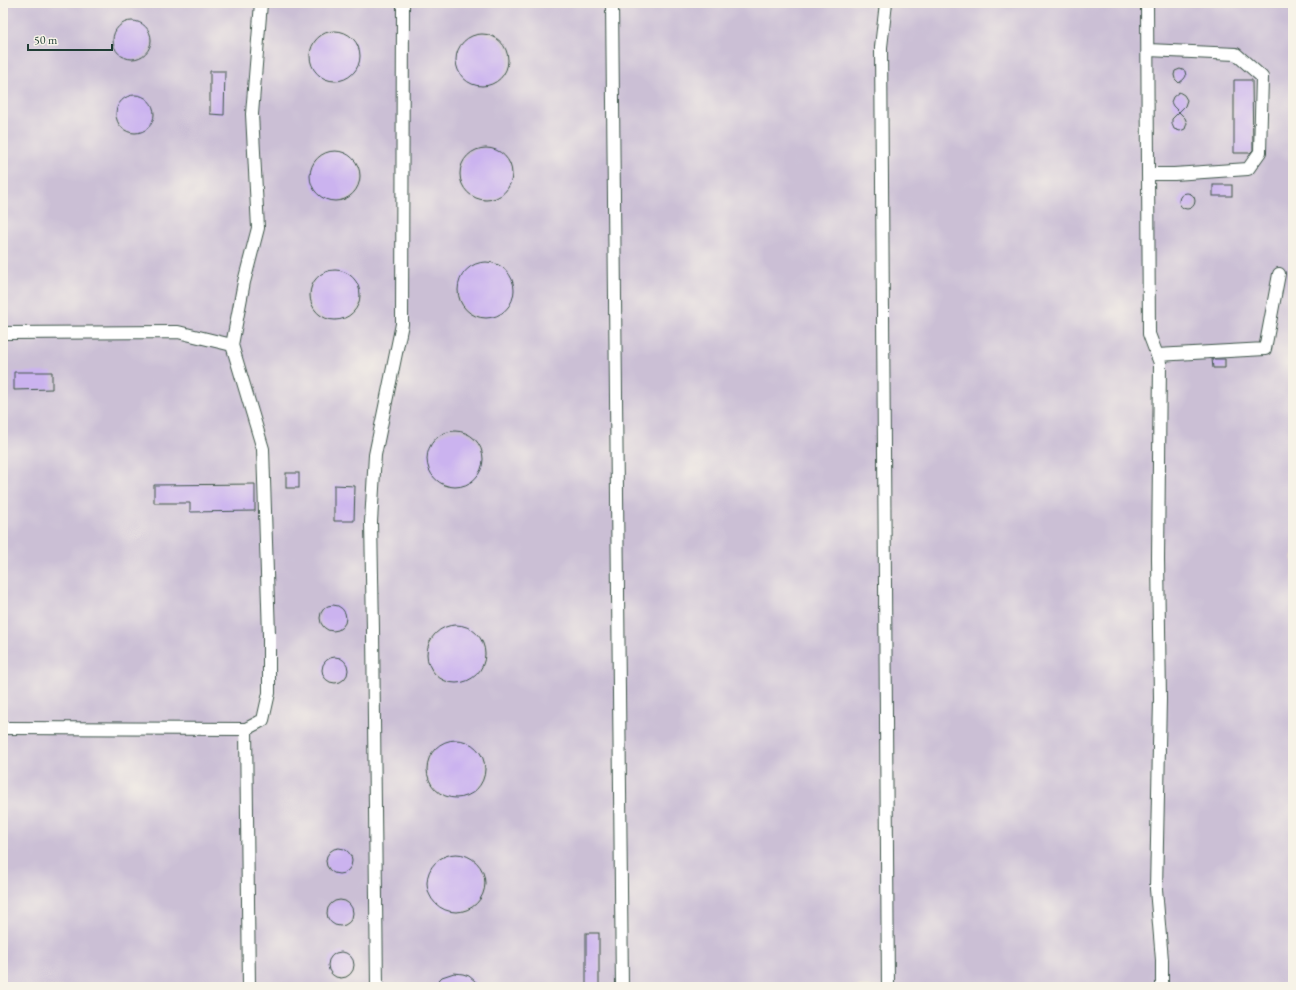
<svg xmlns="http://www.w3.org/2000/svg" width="1296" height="990" viewBox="0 0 1296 990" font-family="'EB Garamond',serif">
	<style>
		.industrial { fill: #cbbfd5 }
		.building { fill: #cbb3ef }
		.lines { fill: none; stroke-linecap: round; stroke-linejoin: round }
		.minor-casing { stroke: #3d5549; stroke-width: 14 }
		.minor { stroke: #fff; stroke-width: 12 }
	</style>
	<rect width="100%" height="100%" fill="#f7f3e8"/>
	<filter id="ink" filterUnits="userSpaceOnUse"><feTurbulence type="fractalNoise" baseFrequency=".025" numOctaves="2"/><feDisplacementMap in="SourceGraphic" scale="8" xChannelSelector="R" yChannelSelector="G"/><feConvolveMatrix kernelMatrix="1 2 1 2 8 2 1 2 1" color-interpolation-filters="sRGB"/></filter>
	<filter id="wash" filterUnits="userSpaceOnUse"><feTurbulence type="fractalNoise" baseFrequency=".012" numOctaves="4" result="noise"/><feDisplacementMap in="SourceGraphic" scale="16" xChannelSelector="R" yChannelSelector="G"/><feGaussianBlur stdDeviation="0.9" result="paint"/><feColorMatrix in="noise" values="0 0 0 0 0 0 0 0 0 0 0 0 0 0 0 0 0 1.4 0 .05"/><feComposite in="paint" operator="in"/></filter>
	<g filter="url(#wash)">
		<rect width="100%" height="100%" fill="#eae0be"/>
		<rect class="industrial" x="3" y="3" width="1290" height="984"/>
		<g id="blocks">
			<g class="building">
				<circle cx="132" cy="40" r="19"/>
				<circle cx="335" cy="56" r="25"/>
				<circle cx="482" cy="60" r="26"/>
				<path d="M1180,69l5,2 1,5 -2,3 -5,4 -4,-4 -1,-4 1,-4z"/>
				<path d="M210,71h15l-1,44 -14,-1z"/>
				<path d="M1234,80h18l1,70 -3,3h-16z"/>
				<path d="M1179,92l5,3 3,5 -2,6 -6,6 -6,-6 -2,-4 2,-5z"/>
				<circle cx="135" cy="114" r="19"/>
				<path d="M1179,112l6,6 2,5 -2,6 -5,2 -6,-2 -2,-5v-5z"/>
				<circle cx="486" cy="174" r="26"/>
				<circle cx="335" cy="176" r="25"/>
				<rect x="1213" y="185" width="19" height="11"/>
				<circle cx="1187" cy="201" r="8"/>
				<circle cx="486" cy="290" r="28"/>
				<circle cx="335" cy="295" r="25"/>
				<path d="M1212,359h13v9h-12z"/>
				<path d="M14,372h38v17l-38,1z"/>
				<circle cx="455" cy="459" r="28"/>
				<rect x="286" y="473" width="13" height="15"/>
				<path d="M255,484v27l-65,1v-9h-36v-18z"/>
				<path d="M334,485l21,1 -1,35h-20z"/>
				<circle cx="333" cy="618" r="13"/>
				<circle cx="456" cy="654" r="29"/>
				<circle cx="335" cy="670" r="13"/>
				<circle cx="456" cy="769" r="29"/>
				<circle cx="339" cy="861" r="13"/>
				<circle cx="456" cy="883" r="29"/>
				<circle cx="340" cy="913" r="13"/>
				<rect x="586" y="933" width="13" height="54"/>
				<circle cx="341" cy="965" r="13"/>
				<path d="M454,973l9,1 6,2 13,11h-50l10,-10z"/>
			</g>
		</g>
	</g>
	<g filter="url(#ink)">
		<use href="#blocks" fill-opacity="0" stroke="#3d5549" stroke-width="1"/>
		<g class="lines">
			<g class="minor-casing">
				<g id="minor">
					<path d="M612,3l10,984"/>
					<path d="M886,3l-5,44 7,940"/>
					<path d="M1147,3l2,331 11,29 -2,196 2,140 -4,190 6,71v27"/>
					<path d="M1148,50l88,4 26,23 -2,75 -12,17 -74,5h-26"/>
					<path d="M3,333l175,-1 54,13"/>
					<path d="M1157,355l108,-6 14,-75"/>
					<path d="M3,728l243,1 17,-9 6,-27v-58l-6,-186 -31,-104 12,-63 14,-54 -6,-114 9,-111"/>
					<path d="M246,729l3,258"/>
					<path d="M377,987l-4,-357 -2,-108 4,-67 27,-131 1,-321"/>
				</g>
			</g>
			<use href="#minor" class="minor"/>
		</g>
	</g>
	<rect width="1296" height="990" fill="none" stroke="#f7f3e8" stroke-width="16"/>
	<path d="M28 44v6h84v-6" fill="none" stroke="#1f3d34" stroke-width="2"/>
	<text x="34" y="44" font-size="12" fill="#1f3d34" stroke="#f7f3e8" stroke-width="3" paint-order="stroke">50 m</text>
</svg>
